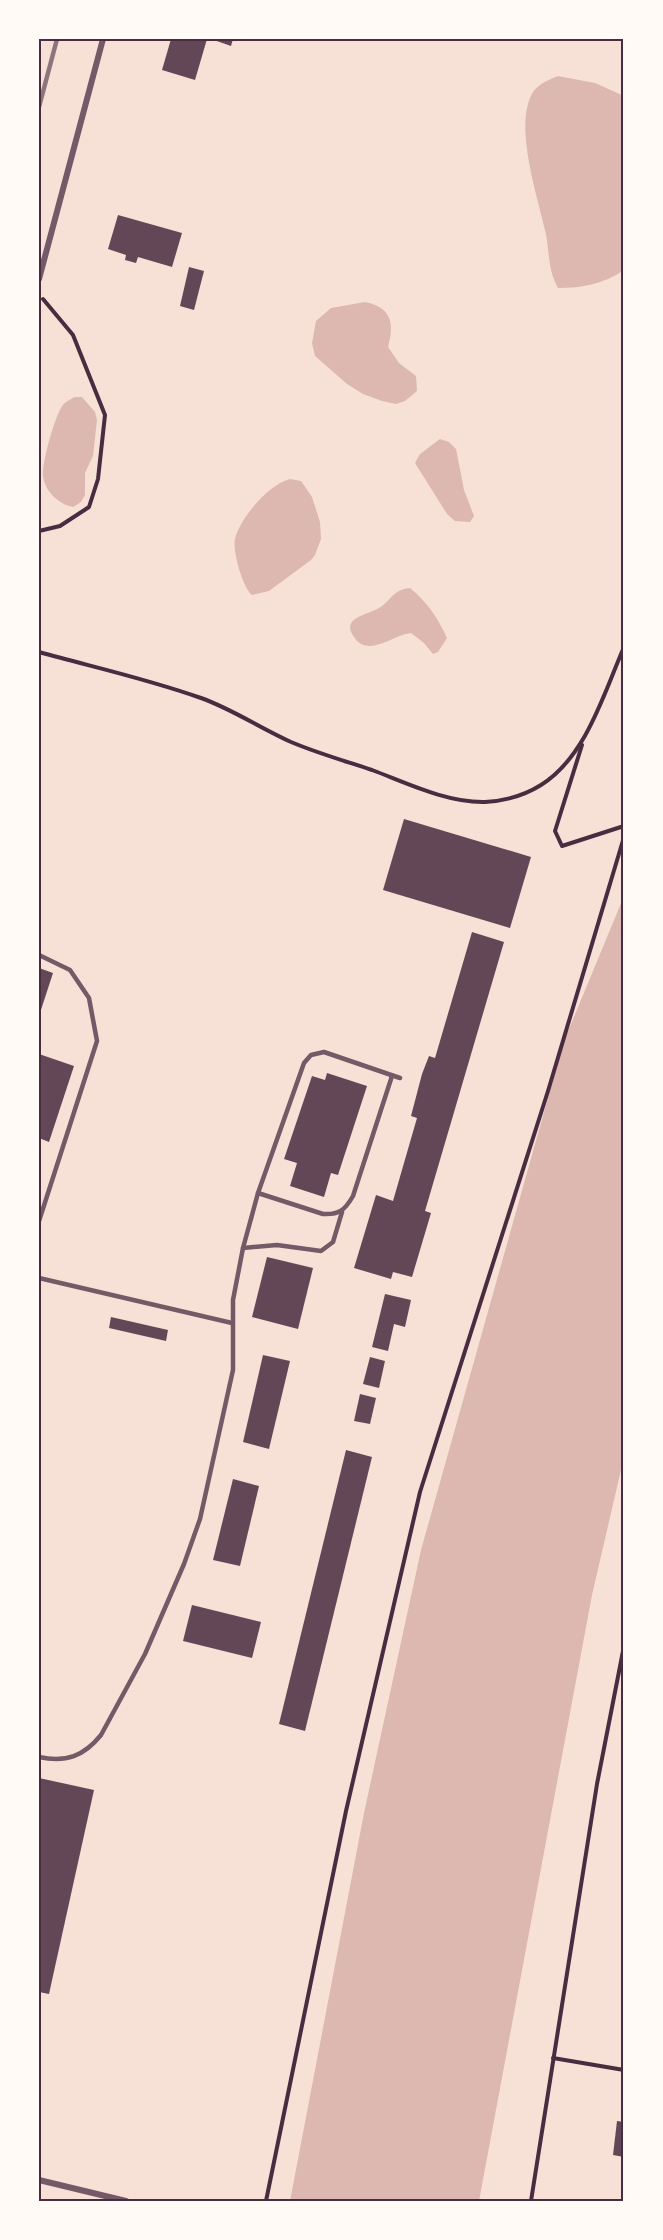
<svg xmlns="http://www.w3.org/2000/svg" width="663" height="2240" viewBox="0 0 663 2240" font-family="Cabin,sans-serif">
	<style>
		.water { fill: #dcb8b0 }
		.building { fill: #644757 }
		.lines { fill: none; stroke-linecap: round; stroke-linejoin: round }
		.path { stroke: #4a2c40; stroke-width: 4 }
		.service { stroke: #755966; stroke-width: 4.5 }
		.minor { stroke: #755966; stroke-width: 6 }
		.rail { stroke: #8f747c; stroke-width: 4.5 }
		.neatline { fill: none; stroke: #4a2c40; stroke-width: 2 }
	</style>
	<rect width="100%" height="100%" fill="#f7e1d7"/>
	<g class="water">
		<path d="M558,76l37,7 29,13v174c-20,14 -42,18 -66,18 -11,-20 -8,-37 -13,-58 -8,-35 -29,-99 -15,-132 5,-13 16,-17 28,-22z"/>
		<path d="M365,302c26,5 30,21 23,45l11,16 17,13 1,15 -12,10 -9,3 -14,-3 -19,-7 -16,-10 -32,-28 -3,-13 4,-22 15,-13z"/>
		<path d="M75,397h7l13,15 2,8 -4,36 -8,17v22l-4,7 -8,5c-14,-3 -28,-15 -30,-31 -1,-14 11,-56 18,-68 3,-6 8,-8 14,-11z"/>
		<path d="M440,439l9,3 7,7 8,41 10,26 -4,6 -15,-1 -8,-7 -32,-51 5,-9z"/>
		<path d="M290,479l11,2 11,16 8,25 1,17 -6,16 -4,5 -42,31 -17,4c-9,-7 -20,-45 -17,-56 5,-21 34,-55 55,-60z"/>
		<path d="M410,588c17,14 28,30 37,50l-9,14 -5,2 -9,-11 -13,-10c-15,2 -26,12 -41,13 -7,0 -12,-3 -16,-9 -14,-20 14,-22 25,-29 13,-8 13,-18 31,-20z"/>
		<path d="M624,896v561l-32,138 -113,606h-189l74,-388 57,-263 143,-509z"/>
	</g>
	<g class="building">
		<path d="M171,39h36l-12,41 -33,-10z"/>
		<path d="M211,39h22l-2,7z"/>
		<path d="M118,215l64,18 -10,34 -34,-10 -2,6 -11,-3 1,-5 -18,-6z"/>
		<path d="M189,267l15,4 -10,39 -14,-4z"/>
		<path d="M404,819l127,38 -21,71 -127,-38z"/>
		<path d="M472,932l32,10 -79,269 6,2 -19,64 -19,-5 -2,7 -37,-11 22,-73 17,6 24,-83 -6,-2 11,-42 7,-18 6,2z"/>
		<path d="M39,968l14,5 -14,43z"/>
		<path d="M39,1054l35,12 -25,76 -10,-4z"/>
		<path d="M327,1073l40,13 -29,89 -7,-2 -7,24 -34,-11 7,-23 -13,-4 28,-83 13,4z"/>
		<path d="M267,1257l46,11 -15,61 -46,-12z"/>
		<path d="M385,1294l26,6 -6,27 -11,-3 -6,27 -16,-4z"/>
		<path d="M111,1317l57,13 -2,11 -57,-13z"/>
		<path d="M263,1355l27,6 -21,88 -26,-7z"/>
		<path d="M370,1357l15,4 -6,27 -16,-4z"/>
		<path d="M360,1394l16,4 -6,26 -16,-3z"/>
		<path d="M346,1450l26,7 -67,274 -26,-7z"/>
		<path d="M233,1479l26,7 -19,80 -27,-6z"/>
		<path d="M192,1605l69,17 -9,36 -69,-17z"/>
		<path d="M39,1778l55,12 -45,204 -10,-2z"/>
		<path d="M617,2121l7,1v35l-11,-2z"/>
	</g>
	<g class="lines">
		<g class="path">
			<path d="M39,531l21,-5 29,-19 9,-28 7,-64 -32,-80 -30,-36"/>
			<path d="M39,652c54,15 109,27 162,46 31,11 59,30 90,44 26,11 54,19 81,28 35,13 75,33 113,32 19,-1 40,-7 56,-17 45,-28 63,-92 83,-138"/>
			<path d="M582,745l-27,86 7,15 62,-20"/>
			<path d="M553,2058l71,12"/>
			<path d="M266,2201l80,-390 74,-319 128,-401 76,-254"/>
			<path d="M531,2201l66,-417 27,-138"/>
		</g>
		<g class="service">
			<path d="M39,955l31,15 19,28 8,43 -58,180"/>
			<path d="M258,1193l65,21c16,1 22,-4 30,-18l39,-120"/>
			<path d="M243,1248l34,-3 44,6 12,-9 9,-30"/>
			<path d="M39,1278l193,45"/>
			<path d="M39,1757c27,6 45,-1 62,-22l44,-81 39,-90 16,-45 33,-149v-70l10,-52 15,-55 46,-130 7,-8 13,-3 76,26"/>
		</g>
		<g class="minor">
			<path d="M39,279l64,-240"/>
			<path d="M39,2180l87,21"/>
		</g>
		<path class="rail" d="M39,107l18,-68"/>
	</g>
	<rect width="663" height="2240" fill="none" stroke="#fffaf5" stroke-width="81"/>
	<rect x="40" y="40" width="582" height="2160" class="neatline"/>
</svg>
